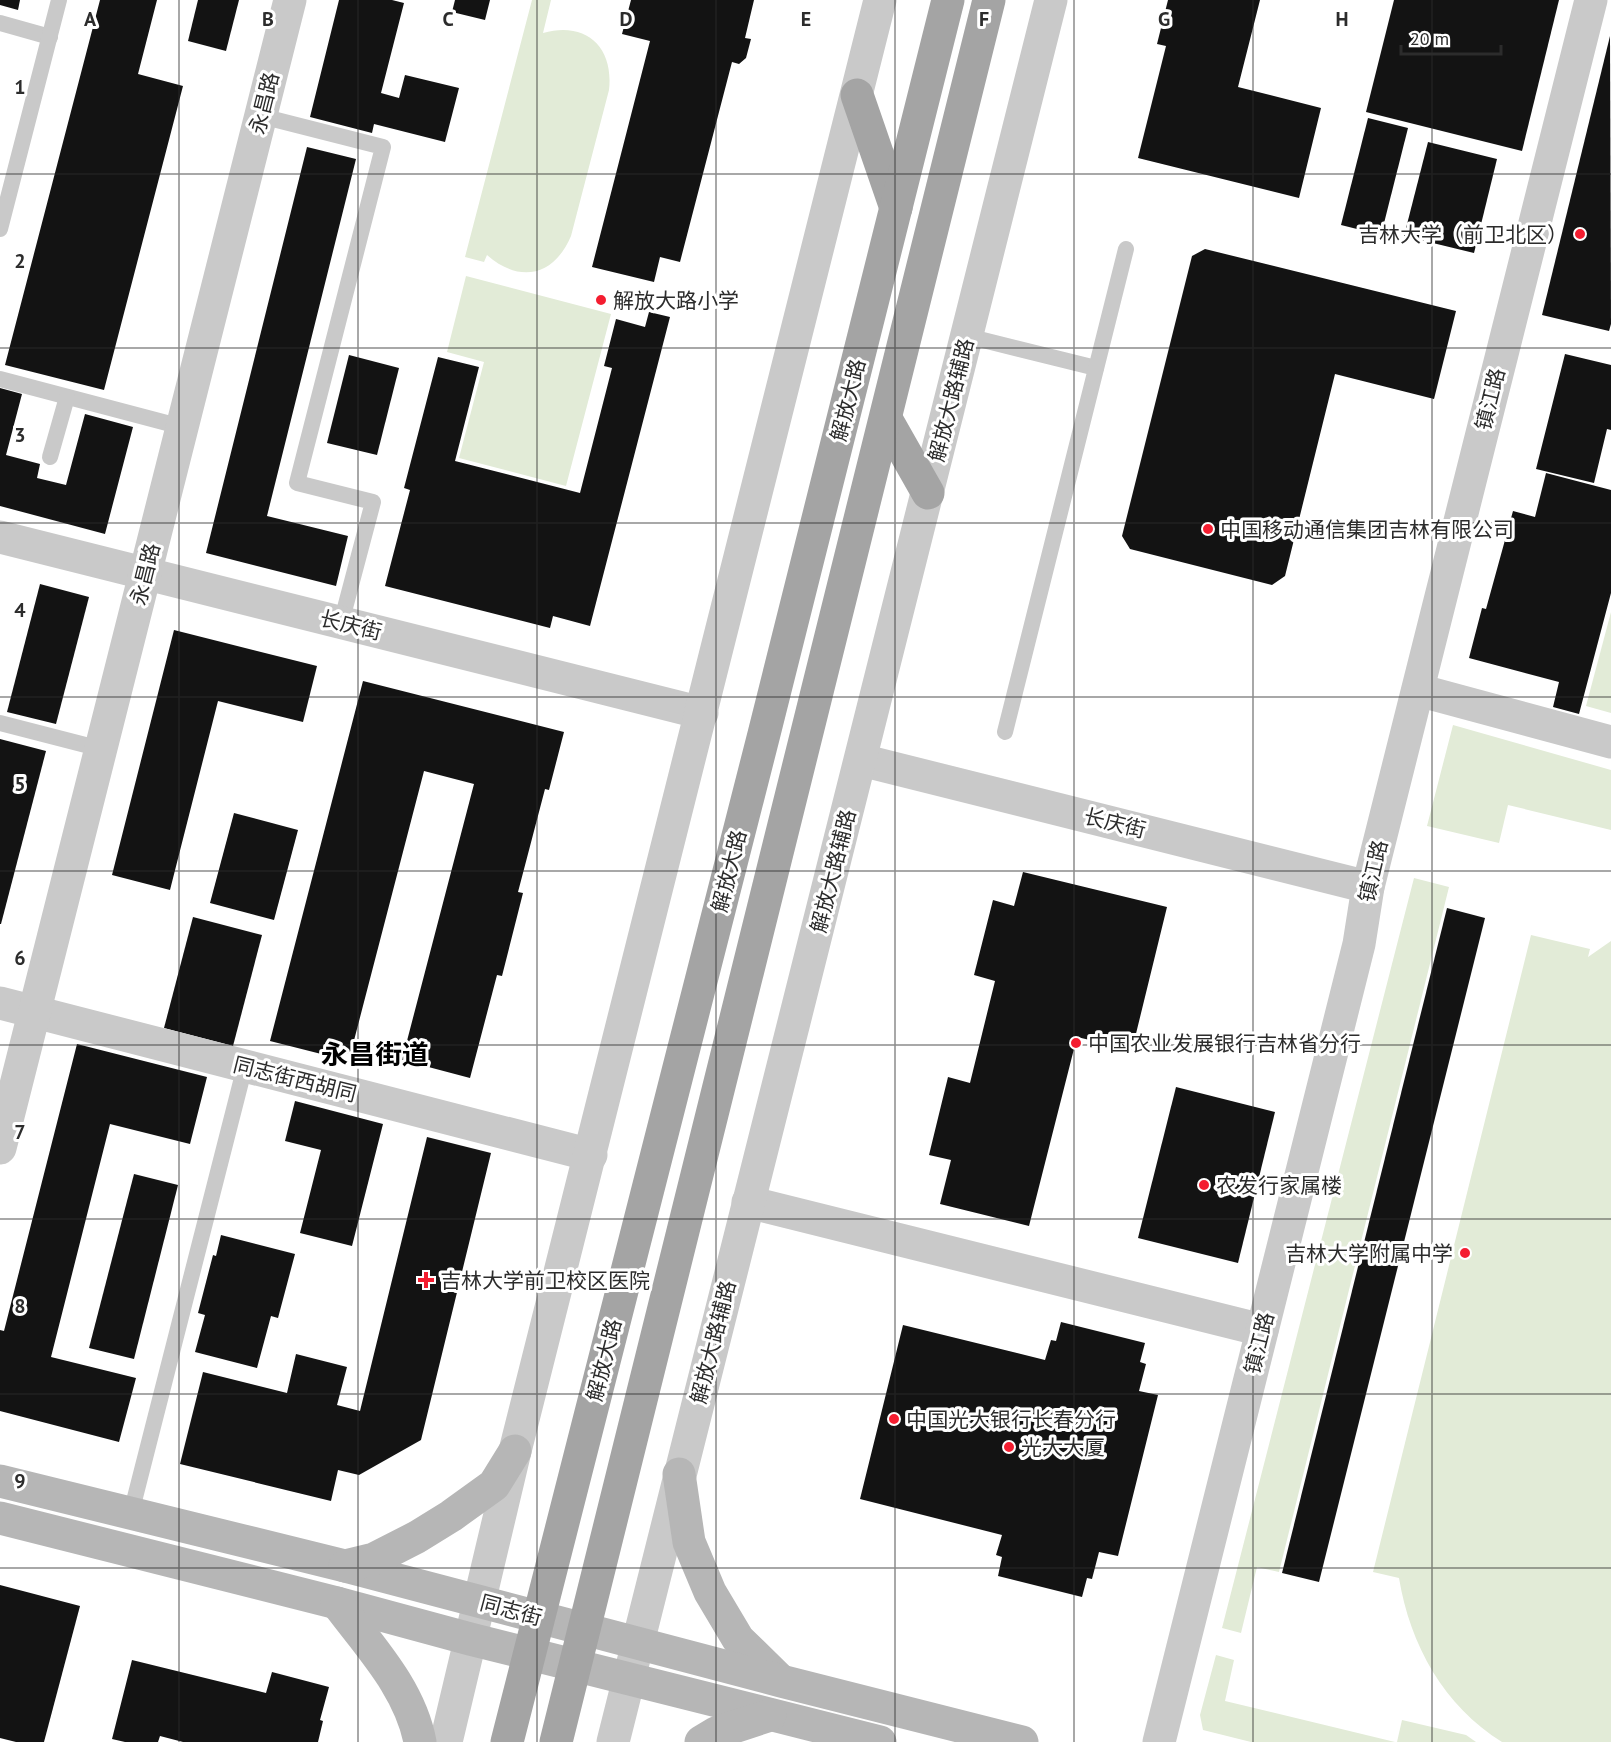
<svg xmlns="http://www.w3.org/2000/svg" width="1611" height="1742" viewBox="0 0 1611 1742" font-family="'PT Sans','Noto Sans SC',sans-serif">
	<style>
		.green { fill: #e2ebd7 }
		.building { fill: #131313 }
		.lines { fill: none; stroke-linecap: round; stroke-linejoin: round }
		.service { stroke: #c9c9c9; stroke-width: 16 }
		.minor { stroke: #c9c9c9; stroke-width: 33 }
		.tertiary { stroke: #c9c9c9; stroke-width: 33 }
		.secondary { stroke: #b6b6b6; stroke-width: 33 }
		.primary { stroke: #a4a4a4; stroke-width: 33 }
		.grid { fill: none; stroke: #2c2c2c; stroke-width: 1.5; stroke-opacity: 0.55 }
		.poi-dot { fill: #f41d30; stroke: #fff; stroke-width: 2 }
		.labels { text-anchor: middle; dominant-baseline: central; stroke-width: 6; stroke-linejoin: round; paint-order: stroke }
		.street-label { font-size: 21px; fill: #2c2c2c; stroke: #fff }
		.poi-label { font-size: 21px; fill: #2c2c2c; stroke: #fff; text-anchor: start }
		.district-label { font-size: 27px; font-weight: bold; fill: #000; stroke: #fff }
		.grid-label { font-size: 20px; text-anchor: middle; font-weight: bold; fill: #2c2c2c; stroke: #fff; stroke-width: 6; stroke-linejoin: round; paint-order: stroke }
	</style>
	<rect width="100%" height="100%" fill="#fff"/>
	<g class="green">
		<path d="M532,0h19l-8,33c42,-12 71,13 66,57l-38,146c-17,40 -51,48 -84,19l-3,7 -19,-5z"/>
		<path d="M466,276l145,38 -45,172 -107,-28 25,-96 -37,-10z"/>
		<path d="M1611,612v101l-25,-7z"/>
		<path d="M1453,725l158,45v60l-103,-25 -9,38 -72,-17z"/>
		<path d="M1414,878l35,9 -170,685 -22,-5 -16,66 -19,-5z"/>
		<path d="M1531,935l59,14 -2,8 23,-16v801h-109c-58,-36 -92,-97 -103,-164l-26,-6z"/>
		<path d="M1216,1655l18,5 -9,41 170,41h-144l-48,-12 -3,-15z"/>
		<path d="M1402,1720l64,15 10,7h-79z"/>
	</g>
	<g class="building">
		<path d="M0,0h20l-2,10 -18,-5z"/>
		<path d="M100,0h57l-19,74 45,12 -79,304 -99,-25z"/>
		<path d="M198,0h41l-13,51 -38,-10z"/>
		<path d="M339,0h53l12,3 -23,90 18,5 6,-23 54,13 -14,54 -71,-18 -2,9 -62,-16z"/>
		<path d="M455,0h35l-5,20 -33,-8z"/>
		<path d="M631,0h123l-9,38 6,1 -5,19 -7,6 -7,-2 -52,200 -20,-5 -6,25 -62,-15 58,-226 -28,-7z"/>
		<path d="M1168,0h92l-22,87 83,21 -22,90 -161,-40 28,-112 -9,-2z"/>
		<path d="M1394,0h165l-37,151 -156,-39z"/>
		<path d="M1610,36l1,288 -2,7 -67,-16z"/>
		<path d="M1368,118l40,10 -27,107 -40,-10z"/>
		<path d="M1428,142l69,17 -23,94 -70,-17z"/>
		<path d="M307,147l49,12 -89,357 81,20 -12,50 -130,-33z"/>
		<path d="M1205,249l251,62 -22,88 -99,-25 -50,202 -13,9 -142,-36 -8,-13 70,-280z"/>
		<path d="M649,312l21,5 -80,309 -37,-10 -3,12 -165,-42 25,-96 -6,-2 34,-131 41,10 -24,94 125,32 32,-125 -8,-2 12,-47 29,8z"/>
		<path d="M1565,354l46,11v65l-4,-1 -13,54 -58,-14z"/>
		<path d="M349,355l50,13 -22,87 -50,-12z"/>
		<path d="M0,388l22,6 -16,61 34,9 -3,14 29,7 19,-71 48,13 -28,107 -105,-28z"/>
		<path d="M1546,473l65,17v103l-32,121 -26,-7 6,-25 -90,-24 13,-50 4,1 27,-98 22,6z"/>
		<path d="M40,584l49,13 -33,127 -49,-12z"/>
		<path d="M174,630l143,36 -14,56 -85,-21 -48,189 -58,-15z"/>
		<path d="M363,681l201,51 -15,58 -4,-1 -27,103 5,1 -21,83 -5,-1 -27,103 -68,-18 72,-276 -50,-13 -73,281 -14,6 -67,-17z"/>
		<path d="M0,739l46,12 -45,173h-1z"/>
		<path d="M234,813l64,17 -24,90 -64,-17z"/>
		<path d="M1023,872l144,35 -35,143 -55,-13 -48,189 -89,-22 11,-44 -22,-5 19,-78 22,6 25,-102 -21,-6 19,-75 21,6z"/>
		<path d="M1447,908l38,10 -166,664 -37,-9z"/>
		<path d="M193,917l69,18 -29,111 -69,-18z"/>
		<path d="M77,1044l130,33 -17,67 -80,-20 -59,233 85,21 -17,64 -119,-31v-81l4,1z"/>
		<path d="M1176,1087l99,25 -37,151 -100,-25z"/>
		<path d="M295,1101l88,23 -31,122 -52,-13 21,-83 -36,-9z"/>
		<path d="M427,1137l64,16 -70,287 -62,35 -21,-5 -7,31 -151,-37 23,-92 84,21 9,-39 51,13 -10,38 23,6z"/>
		<path d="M134,1174l44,11 -44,174 -45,-11z"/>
		<path d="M221,1235l74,19 -17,64 -7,-2 -14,52 -62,-16 10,-37 -7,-2 15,-58 3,1z"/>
		<path d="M1061,1322l84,21 -5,19 6,2 -7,27 19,4 -40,161 -19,-4 -7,27 -5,-1 -5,19 -84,-21 4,-19 -6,-2 6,-20 -142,-36 43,-174 142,35 6,-20 5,1z"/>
		<path d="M0,1585l80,21 -36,136h-28l-16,-4z"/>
		<path d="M132,1660l134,33 6,-21 57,15 -9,33 3,1 -5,21h-135l-23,-6 -2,6h-33l-13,-3z"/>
	</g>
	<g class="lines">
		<g class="service">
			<path d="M0,23l50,14"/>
			<path d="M261,116l122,31 -86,336 76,19 -32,121"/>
			<path d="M0,229l59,-229"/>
			<path d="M967,336l129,32"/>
			<path d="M0,379l182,48"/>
			<path d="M50,457l17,-60"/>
			<path d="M0,723l101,26"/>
			<path d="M1005,732l121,-483"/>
			<path d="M131,1513l114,-447"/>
		</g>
		<g class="minor">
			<path d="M1418,690l193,52"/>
			<path d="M861,760l507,127"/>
			<path d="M0,1003l591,152"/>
			<path d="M748,1202l514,128"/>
		</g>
		<g class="tertiary">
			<path d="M0,537l702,176"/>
			<path d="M0,1148l290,-1148"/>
			<path d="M446,1742l69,-291 365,-1451"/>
			<path d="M613,1742c144,-581 293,-1161 438,-1742"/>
			<path d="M1159,1742l200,-798 9,-57 223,-887"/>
		</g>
		<g class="secondary">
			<path d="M679,1474l10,68 21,50 28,47 42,41"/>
			<path d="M0,1481l345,85 436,115 241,61"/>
			<path d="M0,1518l337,85 133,36 410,103"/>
			<path d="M345,1566l29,-7 43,-22 34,-21 43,-31 21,-34"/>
			<path d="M337,1603c32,43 73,85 83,139"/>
			<path d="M701,1742l15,-9 54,-18"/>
		</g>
		<g class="primary">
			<path d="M857,95l39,113"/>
			<path d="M886,419l42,74"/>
			<path d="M507,1742l257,-1008 184,-734"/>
			<path d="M556,1742l433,-1742"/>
		</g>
	</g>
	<path class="grid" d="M179,0v1742M358,0v1742M537,0v1742M716,0v1742M895,0v1742M1074,0v1742M1253,0v1742M1432,0v1742M0,174h1611M0,348h1611M0,523h1611M0,697h1611M0,871h1611M0,1045h1611M0,1219h1611M0,1394h1611M0,1568h1611"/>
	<g class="poi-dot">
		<circle cx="1580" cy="234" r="6"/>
		<circle cx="601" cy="300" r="6"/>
		<circle cx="1208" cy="529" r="6"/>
		<circle cx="1076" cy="1043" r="6"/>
		<circle cx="1204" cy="1185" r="6"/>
		<circle cx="1465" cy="1253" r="6"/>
		<path d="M423 1271h6v6h6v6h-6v6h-6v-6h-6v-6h6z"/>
		<circle cx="894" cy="1419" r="6"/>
		<circle cx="1009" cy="1447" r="6"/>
	</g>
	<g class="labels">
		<g class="street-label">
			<text transform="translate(264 103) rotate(-76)">永昌路</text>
			<text transform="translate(1490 399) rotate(-76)">镇江路</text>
			<text transform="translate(848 400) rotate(-76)">解放大路</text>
			<text transform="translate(951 400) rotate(-76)">解放大路辅路</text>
			<text transform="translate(145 574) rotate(-76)">永昌路</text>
			<text transform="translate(351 625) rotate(14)">长庆街</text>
			<text transform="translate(1115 823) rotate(14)">长庆街</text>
			<text transform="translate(729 871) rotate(-76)">解放大路</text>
			<text transform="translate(833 871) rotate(-76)">解放大路辅路</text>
			<text transform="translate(1373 871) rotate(-77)">镇江路</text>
			<text transform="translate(295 1079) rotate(14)">同志街西胡同</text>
			<text transform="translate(713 1342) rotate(-76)">解放大路辅路</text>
			<text transform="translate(1259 1343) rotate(-76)">镇江路</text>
			<text transform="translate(604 1360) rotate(-76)">解放大路</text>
			<text transform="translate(511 1610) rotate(15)">同志街</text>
		</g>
		<g class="poi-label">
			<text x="1568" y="234" text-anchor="end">吉林大学（前卫北区）</text>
			<text x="613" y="300">解放大路小学</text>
			<text x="1220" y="529">中国移动通信集团吉林有限公司</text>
			<text x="1088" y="1043">中国农业发展银行吉林省分行</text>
			<text x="1216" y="1185">农发行家属楼</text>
			<text x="1453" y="1253" text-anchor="end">吉林大学附属中学</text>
			<text x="440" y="1280">吉林大学前卫校区医院</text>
			<text x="906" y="1419">中国光大银行长春分行</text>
			<text x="1021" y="1447">光大大厦</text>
		</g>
		<g class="district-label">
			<text x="375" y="1054">永昌街道</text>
		</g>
	</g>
	<g class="grid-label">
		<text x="90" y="26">A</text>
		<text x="268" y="26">B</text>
		<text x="448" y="26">C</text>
		<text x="626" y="26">D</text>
		<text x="806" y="26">E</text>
		<text x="984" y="26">F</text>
		<text x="1164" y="26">G</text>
		<text x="1342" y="26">H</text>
		<text x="20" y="94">1</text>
		<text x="20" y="268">2</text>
		<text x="20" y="442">3</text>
		<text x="20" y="617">4</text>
		<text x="20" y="791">5</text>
		<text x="20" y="965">6</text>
		<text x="20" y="1139">7</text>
		<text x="20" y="1313">8</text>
		<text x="20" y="1488">9</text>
	</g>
	<path d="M1401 45v9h100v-9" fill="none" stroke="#2c2c2c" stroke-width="3"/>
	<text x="1410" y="45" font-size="18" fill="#2c2c2c" stroke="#ffffff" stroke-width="4.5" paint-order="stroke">20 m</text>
</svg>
